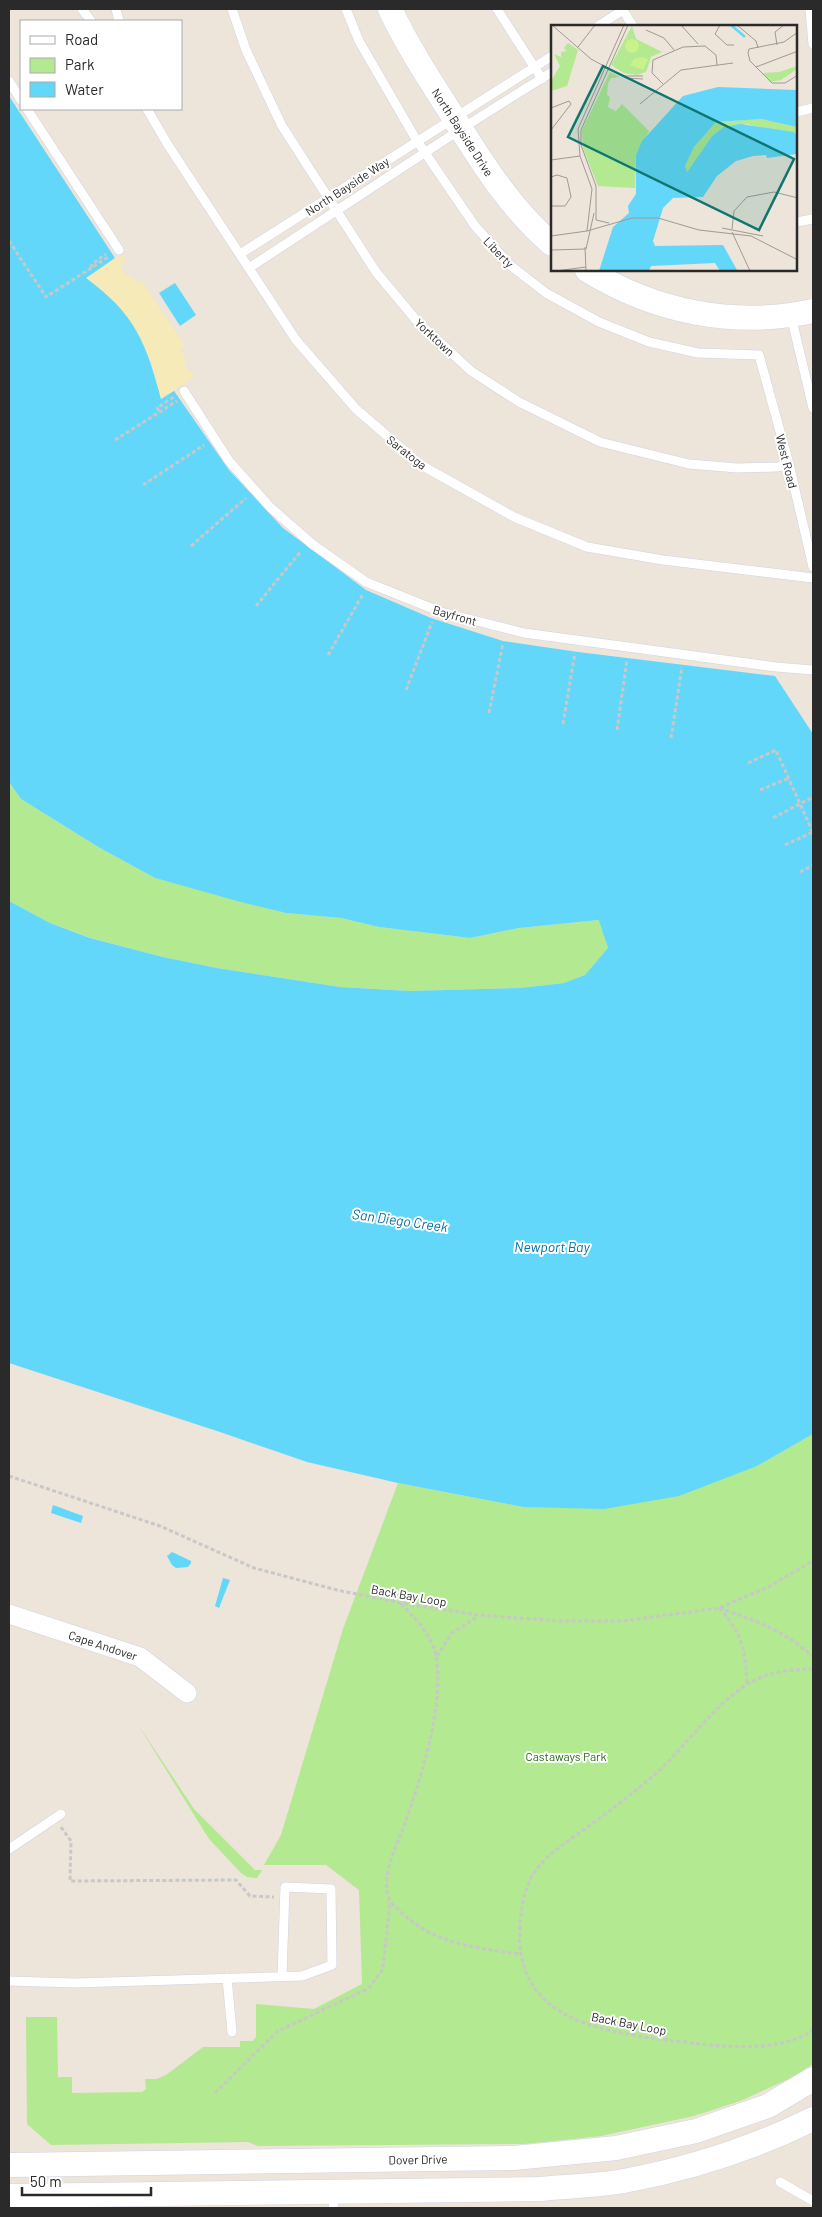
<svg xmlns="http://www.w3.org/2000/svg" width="822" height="2217" viewBox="0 0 822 2217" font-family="Barlow,sans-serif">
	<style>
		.green { fill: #b2e991 }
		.sand { fill: #f6eab9 }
		.water { fill: #62d7fa }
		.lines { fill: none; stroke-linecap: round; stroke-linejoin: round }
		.service-casing { stroke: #cfd4e4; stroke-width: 10 }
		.minor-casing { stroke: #cfd4e4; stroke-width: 20 }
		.tertiary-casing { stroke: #cfd4e4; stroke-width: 25 }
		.path { stroke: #c8c8c8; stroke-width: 3; stroke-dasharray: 4 2.5; stroke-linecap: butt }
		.service { stroke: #fff; stroke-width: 9 }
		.minor { stroke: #fff; stroke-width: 19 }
		.tertiary { stroke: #fff; stroke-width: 24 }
		.labels { text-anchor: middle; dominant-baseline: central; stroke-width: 4; stroke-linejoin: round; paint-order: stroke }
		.street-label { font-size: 12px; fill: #2a2a2a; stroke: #fff }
		.park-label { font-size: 12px; fill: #296d13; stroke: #fff }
		.water-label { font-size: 14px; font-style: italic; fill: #0173a6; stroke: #fff }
		.inset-river { fill: none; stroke: #62d7fa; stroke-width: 2.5 }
		.inset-road { fill: none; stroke: #9f9a94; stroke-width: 1 }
		.view { fill: #0f766e; fill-opacity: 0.15; stroke: #0f766e; stroke-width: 2.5 }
		.inset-edge { fill: none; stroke: #2a2a2a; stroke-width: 2.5 }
	</style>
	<rect width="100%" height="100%" fill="#ede4da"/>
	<g class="green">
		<path d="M9,782l12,17 79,49 55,30 131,35 55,5 38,9 91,11 49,-10 81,-8 8,28 -23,27 -21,8 -44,5 -110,3 -70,-4 -123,-19 -54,-11 -72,-19 -41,-15 -41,-22z"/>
		<path d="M813,1434v630l-22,14 -51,23 -46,15 -93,20 -77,8 -266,2 -10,-4 -197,3 -24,-21 -1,-107h31l1,60h14v16l70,-1 4,-3 -1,-10h12l9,-4 37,-28h37v-6h13l3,-4v-33l58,5 48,-25 -3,-94 -33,-25h-62l17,-30 62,-206 55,-146 125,24 234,-41z"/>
		<path d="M137,1723l57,86 61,61h7l-5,8 -10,-1 -6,-4 -32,-34z"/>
	</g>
	<path class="sand" d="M126,255l-5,11 2,7 11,5 2,6 6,-3 43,65 -5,5 5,5v11l11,8 -35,25 -11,-41 -64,-81 29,-20z"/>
	<g class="water">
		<path d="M9,96l106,162 -29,20c49,36 60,64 75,121l13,-8 55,79 54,58 83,62 65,28 72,23 75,11 197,24 38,58v700l-56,32 -78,30 -75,13 -81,-2 -125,-24 -91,-21 -87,-30 -211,-69v-462l41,22 40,15 73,19 54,11 123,19 70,4 110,-3 44,-5 21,-8 23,-27 -9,-28 -80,8 -49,10 -91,-11 -38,-9 -55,-5 -45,-11 -86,-24 -55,-30 -79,-49 -12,-17z"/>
		<path d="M175,283l21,32 -16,11 -21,-33z"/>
		<path d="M53,1505l30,11 -2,7 -30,-10z"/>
		<path d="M172,1552l19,9v2l-3,4 -12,1 -4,-3 -5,-9z"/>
		<path d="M223,1578l7,2 -11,28 -4,-2z"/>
	</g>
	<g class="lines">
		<g class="service-casing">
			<g id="service">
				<path d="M82,9l9,12"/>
				<path d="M116,9l3,12"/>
				<path d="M232,9l14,41 36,76 94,146 40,48 55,51 48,31 81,40 89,22 48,4 41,-1 11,-3"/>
				<path d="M346,9l13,32 58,100 58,85 35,39 36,28 53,29 50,20 49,11 61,2 30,109 24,103"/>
				<path d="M497,9l45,70"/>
				<path d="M622,9l11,17"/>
				<path d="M810,9l3,35"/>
				<path d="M598,26l25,-16"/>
				<path d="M9,81l12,19"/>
				<path d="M27,109l92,141"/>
				<path d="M147,109l21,36 128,195 60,69 65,56 93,52 73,30 76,13 150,18"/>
				<path d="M796,112l17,-4"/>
				<path d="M796,222l17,-3"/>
				<path d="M240,254l312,-198"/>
				<path d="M249,268l212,-139 91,-57"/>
				<path d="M791,316l22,92"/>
				<path d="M184,391l45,70 41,46 42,37 54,38 75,30 83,21 252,34 37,3"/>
				<path d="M9,1849l52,-35"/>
				<path d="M227,1978l5,54"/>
				<path d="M9,1981l66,2 227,-7 30,-11 -1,-76 -46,-2 -3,90"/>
				<path d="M780,2182l33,19"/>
				<path d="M333,2208l2,-14"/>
			</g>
		</g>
		<g class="minor-casing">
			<path id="minor" d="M9,1614l131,43 47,36"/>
		</g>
		<g class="tertiary-casing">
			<g id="tertiary">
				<path d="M390,9c18,38 41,73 64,109 28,45 57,91 98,126"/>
				<path d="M587,270c68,42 147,58 226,41"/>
				<path d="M9,2165l505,-7 102,-10 80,-17 72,-25 45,-27"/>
				<path d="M9,2196l531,-7c27,-3 57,-3 84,-8 65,-12 130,-33 189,-62"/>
			</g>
		</g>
		<g class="path">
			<path d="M9,241l37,56 64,-41"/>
			<path d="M91,268l1,-4 14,-10"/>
			<path d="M159,411l-2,-3 18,-12"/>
			<path d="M115,440l62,-39"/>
			<path d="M143,485l61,-40"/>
			<path d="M191,546l55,-48"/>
			<path d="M256,606l45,-55"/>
			<path d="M328,655l35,-61"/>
			<path d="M406,690l26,-68"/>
			<path d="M489,713l14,-70"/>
			<path d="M563,724l12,-71"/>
			<path d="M617,730l10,-70"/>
			<path d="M671,738l11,-71"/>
			<path d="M748,763l28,-13 37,83"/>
			<path d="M760,790l29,-12"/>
			<path d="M773,818l40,-21"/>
			<path d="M785,845l28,-13"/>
			<path d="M800,872l13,-7"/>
			<path d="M9,1476l151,50 94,42 83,22 64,13 78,12 81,6h62l97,-13 49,-21 45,-26"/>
			<path d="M401,1604c15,15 32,32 35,53 9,49 -17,128 -34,174 -8,20 -22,49 -12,70 2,4 8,7 11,11 33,32 75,36 119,42"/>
			<path d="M719,1608c35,12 67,23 94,49"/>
			<path d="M719,1608c24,26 26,42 28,76"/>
			<path d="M437,1656l15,-23 26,-17"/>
			<path d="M813,1669c-22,0 -47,3 -67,16 -36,24 -61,63 -94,92 -21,18 -44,35 -67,52 -16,11 -33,22 -45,36 -15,17 -19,40 -20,62 -6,90 76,104 146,113 43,5 110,16 147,-10"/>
			<path d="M61,1827l10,14 -1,40 166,-1 14,16 24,1"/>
			<path d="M215,2093l63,-62 91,-43 14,-19 7,-67"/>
		</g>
		<use href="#service" class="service"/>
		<use href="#minor" class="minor"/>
		<use href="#tertiary" class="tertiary"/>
	</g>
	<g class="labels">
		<g class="street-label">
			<text transform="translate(463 132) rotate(57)">North Bayside Drive</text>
			<text transform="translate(347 186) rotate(-33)">North Bayside Way</text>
			<text transform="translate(499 252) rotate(46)">Liberty</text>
			<text transform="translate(435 337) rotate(43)">Yorktown</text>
			<text transform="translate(407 452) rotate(38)">Saratoga</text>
			<text transform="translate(787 461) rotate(76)">West Road</text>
			<text transform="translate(455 615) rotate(16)">Bayfront</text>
			<text transform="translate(409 1595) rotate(10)">Back Bay Loop</text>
			<text transform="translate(103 1645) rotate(18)">Cape Andover</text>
			<text transform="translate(629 2023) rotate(11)">Back Bay Loop</text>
			<text transform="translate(418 2159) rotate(-1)">Dover Drive</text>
		</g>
		<g class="park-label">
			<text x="566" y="1756">Castaways Park</text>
		</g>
		<g class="water-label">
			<text transform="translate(400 1220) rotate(8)">San Diego Creek</text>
			<text x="552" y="1246">Newport Bay</text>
		</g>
	</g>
	<g transform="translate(551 25)">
		<rect width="246" height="246" fill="#ede4da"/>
		<path d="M81,1l4,13 26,13 -11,5 -5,15 -9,3 -13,-2 -13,-8zM17,18l10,7 -11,36 -16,5v-10l9,-15 -6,-12 7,3v-5l6,-1 -3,-3zM246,41v3l-16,11 -11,2 -7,-9 16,-1zM59,47l9,5 -8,1 -3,5 -1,12 3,2 -2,10 8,4 6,-7 27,27 -13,24 -1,33 -37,-2 -15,-38 -1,-18zM211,94l29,5 6,3 -1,8 -50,-11 -34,12 -25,36 -2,-6 9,-19 22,-25z" fill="#b2e991"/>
		<path d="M74 21a7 7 0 1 1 14 0a7 7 0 1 1-14 0ZM90,32l7,2 -5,11 -13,-5 4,-6z" fill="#caf28b"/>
		<path d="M167,62l79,3v37l-35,-8 -46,3 -22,25 -9,19 2,6 25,-36 12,-9 16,-3 54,8 3,4v18l-30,4 -1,-3 -13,1 -17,5 -19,15 -14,21 -30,1 -10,10 -10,33 2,5 68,-1 14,25 -17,1 -5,-8 -64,3 -2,5h-50l14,-44 16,-14 -1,-7 8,-12v-39l6,-14 41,-45z" fill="#62d7fa"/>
		<path class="inset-river" d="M180,0l14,12"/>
		<path class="inset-road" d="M1,0l39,34 35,19 17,1M130,0l17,19M169,0l-5,9 12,11h7M186,0l19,16 2,7M95,5l18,8 10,12M247,7l-14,10 -35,7 -1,4 2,8 22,22h13l13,-8M226,20l-2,-13 9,-7M27,22l17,-22M205,42l42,-16M73,51h19M112,59l-11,-11 1,-13 30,-13 22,-1 11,9 1,10M89,79l41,-34 52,-7M0,83l18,-7 2,3 -20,26M0,135l29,-4M0,152l6,-2 10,3 4,19 -6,9h-14M45,182v-21l-15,-41v-15l47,-105M45,182v13l13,3M171,203l41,8M181,204l2,-18 13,-14 27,-5 24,6M36,206l5,-42 -12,-33 -2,-27 46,-104M181,207l18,39M0,211l36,-5 45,-13h26l41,12 52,6 47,24M34,222l1,24M0,225l35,-1 8,-36M5,246l30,-4"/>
		<path class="view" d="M52,41l191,93 -35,71 -191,-93z"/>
		<rect width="246" height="246" class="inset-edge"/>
	</g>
	<rect width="822" height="2217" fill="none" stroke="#2a2a2a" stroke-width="20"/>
	<rect x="20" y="20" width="162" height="90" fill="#ffffff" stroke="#aaaaaa"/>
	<rect x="30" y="36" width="25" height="8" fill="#ffffff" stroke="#aaaaaa"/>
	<text x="65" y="45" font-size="15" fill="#2a2a2a">Road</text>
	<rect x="30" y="58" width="25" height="15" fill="#b2e991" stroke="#aaaaaa"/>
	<text x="65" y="70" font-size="15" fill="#2a2a2a">Park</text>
	<rect x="30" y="82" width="25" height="15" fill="#62d7fa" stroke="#aaaaaa"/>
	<text x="65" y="95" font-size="15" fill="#2a2a2a">Water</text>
	<path d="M22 2187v8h129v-8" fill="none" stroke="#2a2a2a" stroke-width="2.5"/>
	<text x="30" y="2187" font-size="15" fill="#2a2a2a" stroke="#ffffff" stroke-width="4" paint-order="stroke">50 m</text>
</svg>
